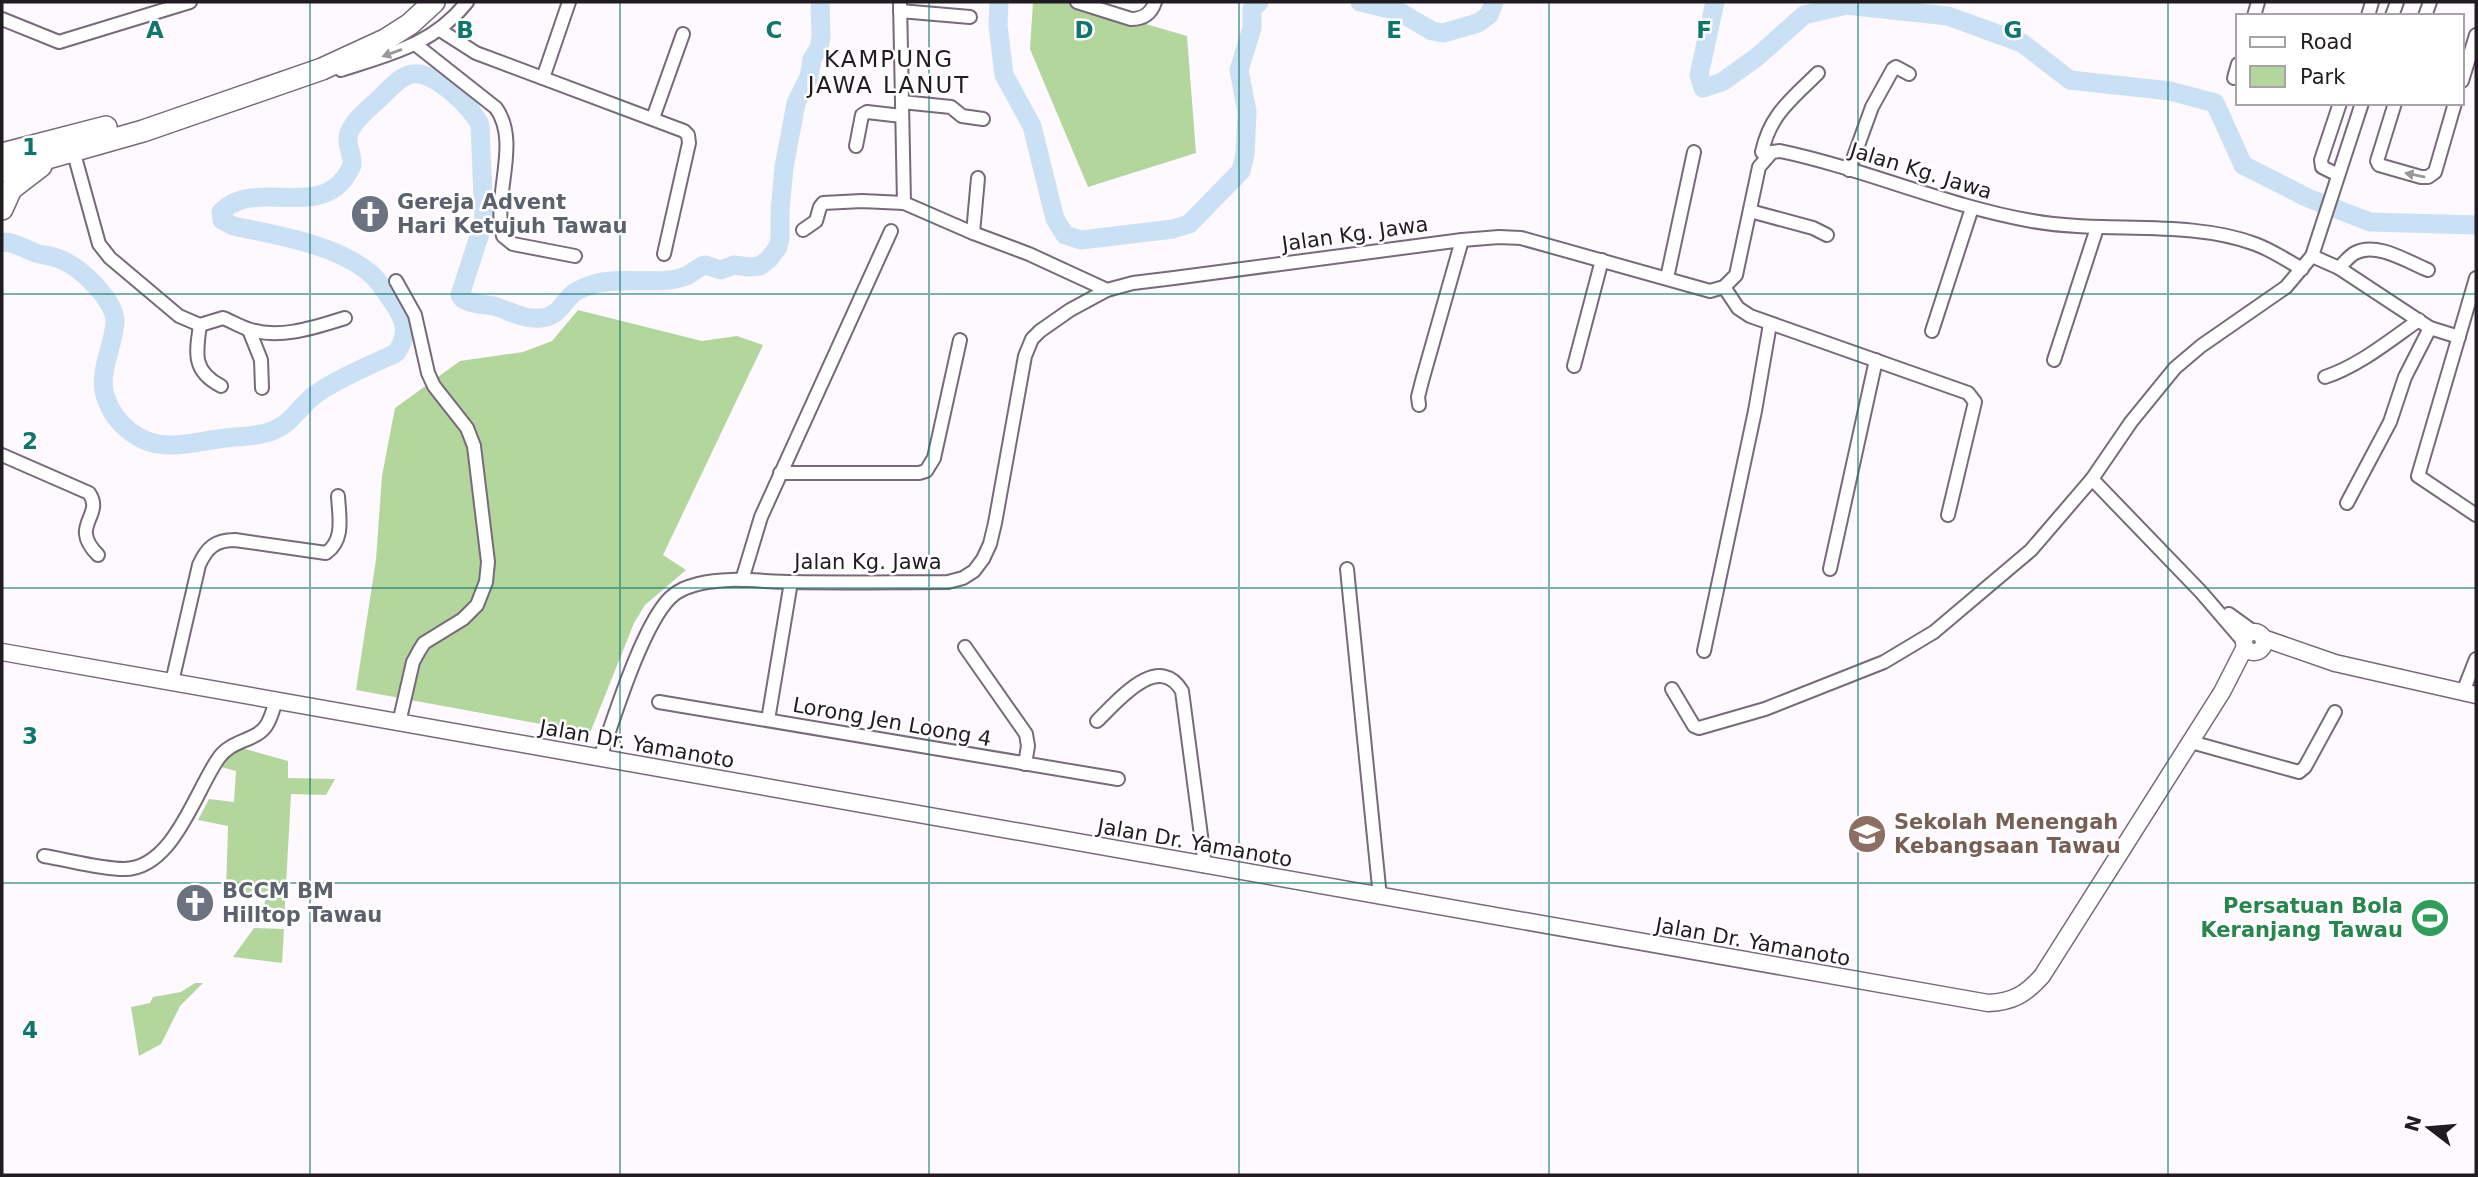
<svg xmlns="http://www.w3.org/2000/svg" width="2478" height="1177" viewBox="0 0 2478 1177" font-family="'DejaVu Sans',sans-serif">
	<style>
		.green { fill: #b3d69d }
		.lines { fill: none; stroke-linecap: round; stroke-linejoin: round }
		.river { stroke: #cae0f4; stroke-width: 19 }
		.minor-casing { stroke: #776a79; stroke-width: 16 }
		.tertiary-casing { stroke: #776a79; stroke-width: 19 }
		.primary-casing { stroke: #776a79; stroke-width: 24 }
		.minor { stroke: #fff; stroke-width: 12 }
		.tertiary { stroke: #fff; stroke-width: 16 }
		.primary { stroke: #fff; stroke-width: 21 }
		.oneway { fill: #9b989c }
		.grid { fill: none; stroke: #0f766e; stroke-width: 2; stroke-opacity: 0.55 }
		.labels { text-anchor: middle; dominant-baseline: central; stroke-width: 5; stroke-linejoin: round; paint-order: stroke }
		.street-label { font-size: 21px; fill: #211b22; stroke: #fff }
		.worship-label { font-size: 21px; font-weight: bold; fill: #5b616d; stroke: #fff; text-anchor: start }
		.education-label { font-size: 21px; font-weight: bold; fill: #785e54; stroke: #fff; text-anchor: start }
		.leisure-label { font-size: 21px; font-weight: bold; fill: #27864d; stroke: #fff; text-anchor: end }
		.neighbourhood-label { font-size: 23px; letter-spacing: 2px; fill: #211b22; stroke: #fff }
		.grid-label { font-size: 23px; text-anchor: middle; font-weight: bold; fill: #0f766e; stroke: #fff; stroke-width: 5; stroke-linejoin: round; paint-order: stroke }
	</style>
	<rect width="100%" height="100%" fill="#fef8ff"/>
	<g class="green">
		<path d="M1033,2h38l116,34 9,117 -108,34 -58,-138z"/>
		<path d="M578,310l124,31 35,-5 26,9 -100,210 23,15 -41,35 -11,18 -44,110 -234,-43 20,-130 6,-84 13,-68 65,-47 63,-9 29,-11z"/>
		<path d="M242,748l46,13v17l47,1 -9,16 -35,-1 -7,128 -20,-2 1,-24 -39,-3 2,-67 -30,-6 11,-21 25,3 2,-31 -15,-4 6,-9z"/>
		<path d="M254,928l30,1 -2,34 -49,-6z"/>
		<path d="M195,983h8l-23,23 -19,38 -22,12 -8,-49 19,-4 3,-6 28,-5z"/>
	</g>
	<g class="lines">
		<g class="river">
			<path d="M999,2l-1,23 6,50 28,51 23,93 10,16 16,5 92,-11 16,-5 52,-53 4,-16 2,-43 -8,-42 13,-42v-19l7,-7"/>
			<path d="M1360,2l38,9 34,20 11,2 35,-10 11,-8 5,-13"/>
			<path d="M1715,2l-16,73 4,13 19,-6 35,-25 47,-42 42,-10 102,11 74,27 48,37 100,11 45,12 28,62 65,33 62,24 106,3"/>
			<path d="M2,242c14,0 22,7 34,11 9,3 18,3 26,7 19,8 53,40 53,62 -1,23 -17,50 -10,73 9,30 36,51 67,50 18,0 35,-5 53,-7 16,-2 31,-1 47,-7 21,-8 26,-24 44,-37 24,-17 53,-28 80,-41 13,-18 10,-31 -2,-49 -6,-8 -12,-19 -19,-26 -32,-33 -100,-43 -142,-52l-11,-6 -1,-8c37,-37 105,14 131,-47 1,-11 -7,-22 -3,-32 5,-13 19,-24 29,-33 9,-8 22,-25 35,-26 21,-3 59,33 67,51l4,96 -24,74 3,4c10,6 20,5 31,7 16,5 30,14 47,12 18,-1 21,-16 33,-25 5,-4 14,-7 20,-9 27,-8 67,2 92,-8 7,-3 12,-9 19,-11l16,5 13,-5 15,2 11,-1 9,-7 9,-12 2,-9v-27l4,-44 12,-64 13,-26 3,-18 7,-11 2,-11 -1,-35"/>
		</g>
		<g class="minor-casing">
			<g id="minor">
				<path d="M900,2l4,201"/>
				<path d="M1077,2l54,17c12,0 20,-5 24,-17"/>
				<path d="M900,11l70,6"/>
				<path d="M2254,16l4,-14"/>
				<path d="M2368,16l4,-14"/>
				<path d="M2392,16l5,-14"/>
				<path d="M2425,16l5,-14"/>
				<path d="M2,19l57,23 131,-40"/>
				<path d="M440,30l36,23 208,78 4,4 1,8 -25,111"/>
				<path d="M415,44l81,64c25,35 -4,88 7,128l10,8 62,12"/>
				<path d="M341,70c49,-16 92,-25 126,-68"/>
				<path d="M543,78l26,-76"/>
				<path d="M2234,78l4,-14"/>
				<path d="M2462,81l14,-46"/>
				<path d="M902,102l49,5 11,9 21,3"/>
				<path d="M2395,103l-18,58 2,4 42,12h7l7,-5 20,-69"/>
				<path d="M653,118l30,-84"/>
				<path d="M856,146l6,-31 5,-3 35,4"/>
				<path d="M73,150l26,94 11,14 69,58 21,9 23,-7c8,3 16,8 25,11 31,11 68,-2 97,-11"/>
				<path d="M1766,157l-4,-5c8,-38 30,-53 56,-79"/>
				<path d="M1849,170l23,-63 21,-38 3,-2 13,7"/>
				<path d="M2338,175l-16,-8 -1,-7 19,-57"/>
				<path d="M1750,211l63,17 14,7"/>
				<path d="M803,230l13,-9 4,-14 3,-4 39,-2 42,2 69,30 56,21 78,36"/>
				<path d="M973,233l5,-55"/>
				<path d="M2312,256l27,12 91,60 29,9"/>
				<path d="M2339,268c5,-5 10,-12 16,-15 21,-12 53,9 73,17"/>
				<path d="M1667,278l27,-126"/>
				<path d="M2476,278l-58,198 58,39"/>
				<path d="M396,281l19,34 13,58 6,13 33,42 7,18 14,116 -2,20 -9,23 -14,14 -39,24 -5,8 -6,11 -14,61"/>
				<path d="M1724,287l14,21 12,8 218,77 7,9 -27,113"/>
				<path d="M200,325c-4,28 -8,46 21,61"/>
				<path d="M249,330l12,30 1,28"/>
				<path d="M1932,331l40,-123"/>
				<path d="M2054,360l43,-132"/>
				<path d="M1574,366l28,-106"/>
				<path d="M2325,377c34,-11 65,-37 94,-57"/>
				<path d="M1419,405l-1,-8 4,-16 40,-141"/>
				<path d="M2,455l87,38c16,23 -21,32 9,62"/>
				<path d="M780,473h139l7,-2 8,-13 26,-118"/>
				<path d="M2092,479l109,113 43,50"/>
				<path d="M2347,503l43,-81 15,-45 25,-49"/>
				<path d="M1347,569l33,328"/>
				<path d="M1830,569l46,-209"/>
				<path d="M742,580l19,-63 130,-286"/>
				<path d="M2229,614l25,18"/>
				<path d="M965,647l61,87 2,12 -3,18"/>
				<path d="M1704,651l51,-240 15,-87"/>
				<path d="M172,682l27,-117c8,-18 17,-25 36,-25l91,13c19,-13 13,-37 12,-57"/>
				<path d="M1672,689l22,37 5,2 66,-19 119,-47 50,-30 97,-82 61,-71 39,-57 44,-54 26,-22 85,-59 26,-31 50,-153"/>
				<path d="M2463,692l13,-33"/>
				<path d="M659,702l459,77"/>
				<path d="M768,720l23,-138"/>
				<path d="M1097,721c20,-19 61,-70 85,-30l23,175"/>
				<path d="M2191,742l108,30 6,-5 30,-55"/>
				<path d="M600,758c14,-40 42,-132 70,-160 8,-8 17,-11 28,-14 31,-8 64,-2 95,-2 52,1 103,0 155,0l15,-4 11,-7 9,-12 7,-15 5,-21 30,-167 7,-17 8,-8 30,-21 37,-20 26,-7 41,-5 288,-38 37,-3 22,1 189,53 14,-4 12,-12 23,-108 13,-15 8,-1c86,18 166,55 252,70 71,13 156,-2 223,23 17,6 31,16 47,25"/>
				<path d="M44,856c25,4 56,13 80,13 49,0 71,-77 94,-110 13,-20 37,-17 48,-33 5,-7 7,-17 10,-25"/>
			</g>
		</g>
		<g class="tertiary-casing">
			<g id="tertiary">
				<circle cx="2254" cy="642" r="10"/>
				<path d="M2263,638l72,25 141,32"/>
				<path d="M2,652l1986,351c25,-1 38,-9 54,-27l180,-284 23,-45"/>
			</g>
		</g>
		<g class="primary-casing">
			<g id="primary">
				<path d="M2,154l104,-27"/>
				<path d="M2,171l141,-40 179,-62 63,-29 25,-16 24,-22"/>
				<path d="M2,209l9,-20 30,-23"/>
			</g>
		</g>
		<use href="#minor" class="minor"/>
		<use href="#tertiary" class="tertiary"/>
		<use href="#primary" class="primary"/>
	</g>
	<defs><path id="oneway-solid" d="M-6-.8H1V-3.2L6.5 0L1 3.2V.8H-6Z" transform="scale(1.75)"/></defs>
	<g class="oneway">
		<use href="#oneway-solid" transform="translate(392 53) rotate(160)"/>
		<use href="#oneway-solid" transform="translate(2415 175) rotate(-169)"/>
	</g>
	<path class="grid" d="M310,2v1173M620,2v1173M929,2v1173M1239,2v1173M1549,2v1173M1858,2v1173M2168,2v1173M2,294h2474M2,588h2474M2,883h2474"/>
	<defs>
		<g id="church-disc" transform="scale(2.0125)"><circle r="9.5" fill="#6b7280" stroke="#fff"/><path d="M-1.2-6h2.4v3.5h3.3v2.4h-3.3V6h-2.4V-.1h-3.3v-2.4h3.3Z" fill="#fff"/></g>
		<g id="school-disc" transform="scale(2.0125)"><circle r="9.5" fill="#8d6e63" stroke="#fff"/><path d="M0-5L7-2L0 1L-7-2ZM-4 1L0 2.5L4 1V4Q0 6-4 4Z" fill="#fff"/></g>
		<g id="stadium-disc" transform="scale(2.0125)"><circle r="9.5" fill="#2e9e5b" stroke="#fff"/><path d="M0-5a6.5 5 0 1 0 0 10a6.5 5 0 1 0 0-10ZM-3.5-1.8h7v3.6h-7Z" fill="#fff"/></g>
	</defs>
	<g fill-rule="evenodd">
		<use href="#church-disc" x="370" y="214"/>
		<use href="#school-disc" x="1867" y="834"/>
		<use href="#church-disc" x="195" y="903"/>
		<use href="#stadium-disc" x="2430" y="918"/>
	</g>
	<g class="labels">
		<g class="street-label">
			<text transform="translate(1921 171) rotate(17)">Jalan Kg. Jawa</text>
			<text transform="translate(1355 234) rotate(-8)">Jalan Kg. Jawa</text>
			<text x="868" y="562">Jalan Kg. Jawa</text>
			<text transform="translate(892 722) rotate(10)">Lorong Jen Loong 4</text>
			<text transform="translate(637 744) rotate(10)">Jalan Dr. Yamanoto</text>
			<text transform="translate(1195 843) rotate(10)">Jalan Dr. Yamanoto</text>
			<text transform="translate(1753 942) rotate(10)">Jalan Dr. Yamanoto</text>
		</g>
		<g class="worship-label">
			<text x="397" y="202">Gereja Advent<tspan x="397" dy="24">Hari Ketujuh Tawau</tspan></text>
			<text x="222" y="891">BCCM BM<tspan x="222" dy="24">Hilltop Tawau</tspan></text>
		</g>
		<g class="education-label">
			<text x="1894" y="822">Sekolah Menengah<tspan x="1894" dy="24">Kebangsaan Tawau</tspan></text>
		</g>
		<g class="leisure-label">
			<text x="2403" y="906">Persatuan Bola<tspan x="2403" dy="24">Keranjang Tawau</tspan></text>
		</g>
		<g class="neighbourhood-label">
			<text x="889" y="59">KAMPUNG<tspan x="889" dy="26">JAWA LANUT</tspan></text>
		</g>
	</g>
	<g class="grid-label">
		<text x="155" y="38">A</text>
		<text x="465" y="38">B</text>
		<text x="774" y="38">C</text>
		<text x="1084" y="38">D</text>
		<text x="1394" y="38">E</text>
		<text x="1704" y="38">F</text>
		<text x="2013" y="38">G</text>
		<text x="30" y="155">1</text>
		<text x="30" y="449">2</text>
		<text x="30" y="744">3</text>
		<text x="30" y="1038">4</text>
	</g>
	<rect width="2478" height="1177" fill="none" stroke="#211b22" stroke-width="7"/>
	<rect x="2236" y="14" width="228" height="91" fill="#ffffff" stroke="#a6a4a7" stroke-width="2"/>
	<rect x="2250" y="37" width="35" height="10" fill="#ffffff" stroke="#a6a4a7" stroke-width="2"/>
	<text x="2300" y="49" font-size="21" fill="#211b22">Road</text>
	<rect x="2250" y="66" width="35" height="21" fill="#b3d69d" stroke="#a6a4a7" stroke-width="2"/>
	<text x="2300" y="84" font-size="21" fill="#211b22">Park</text>
	<g transform="translate(2429 1128) rotate(286)" stroke="#ffffff" stroke-width="5" paint-order="stroke">
	<path d="M0-5L12 26L0 18L-12 26Z" fill="#211b22"/>
	<text y="-10" font-size="19" font-weight="bold" text-anchor="middle" fill="#211b22">N</text>
	</g>
</svg>
